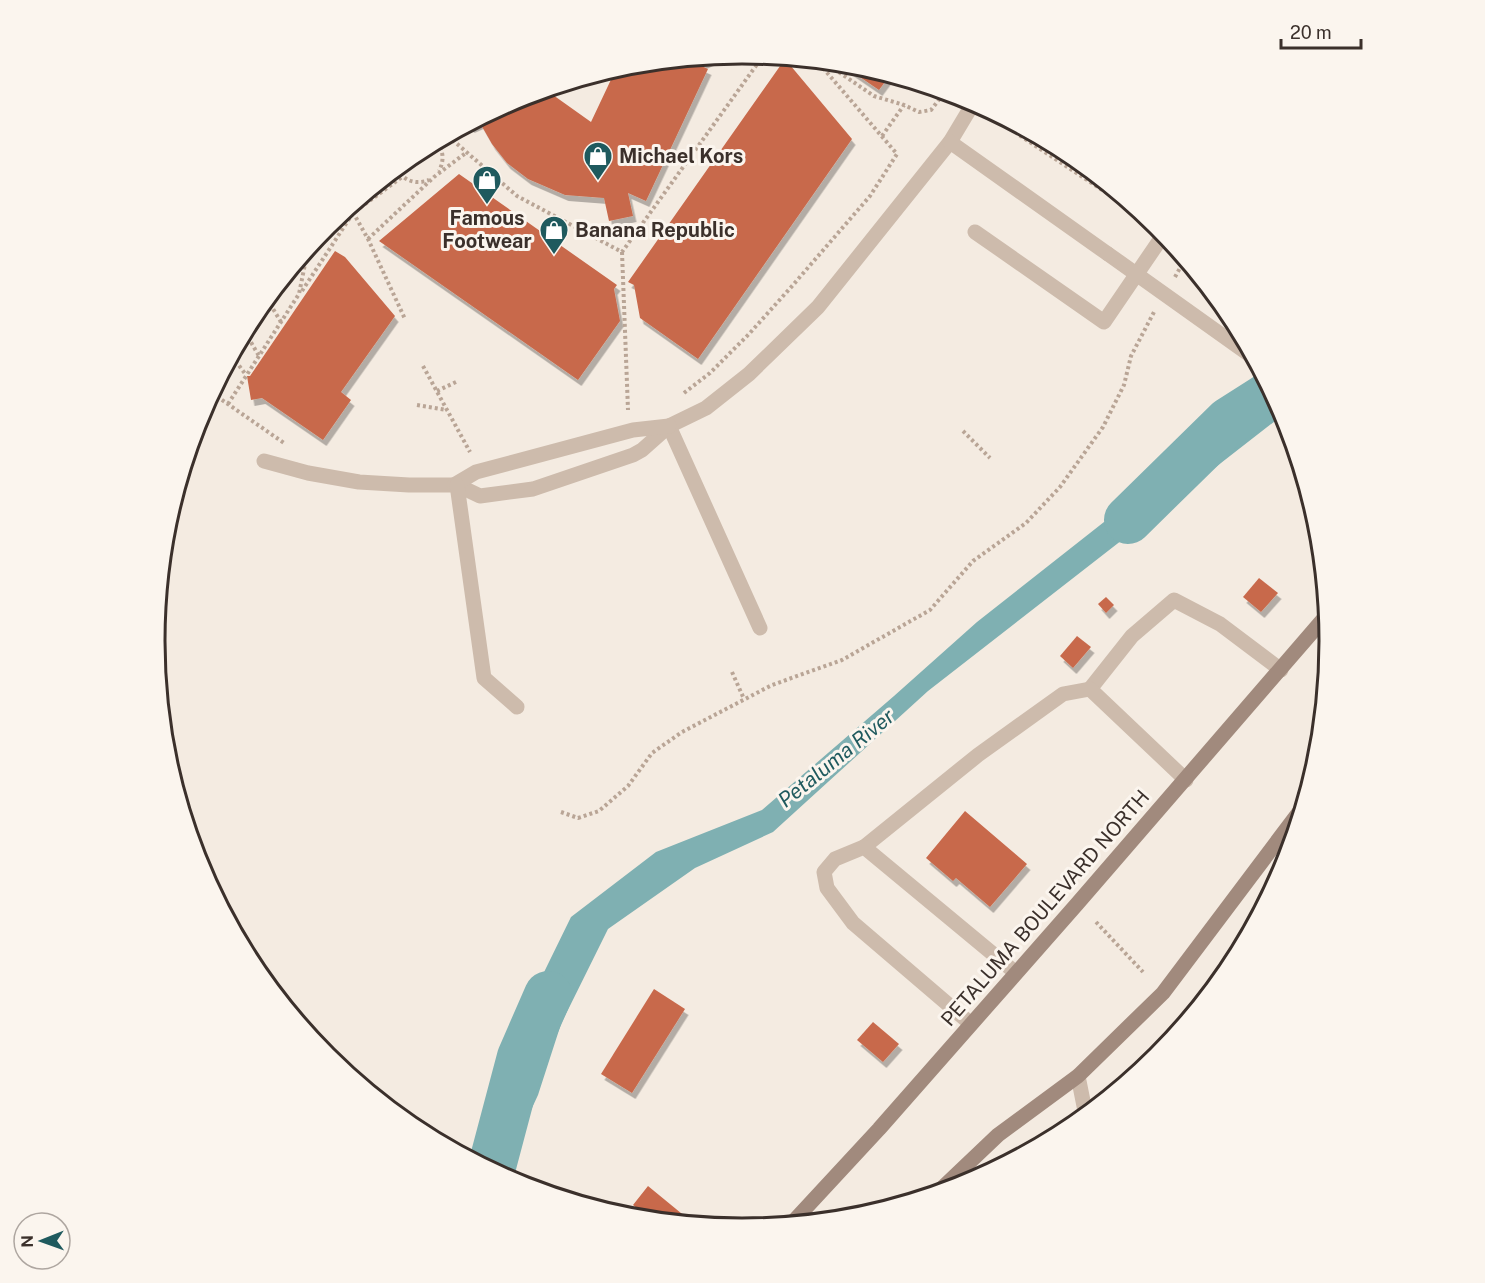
<svg xmlns="http://www.w3.org/2000/svg" width="1485" height="1283" viewBox="0 0 1485 1283" font-family="'Public Sans',sans-serif">
	<style>
		.water { fill: #7fb0b2 }
		.lines { fill: none; stroke-linecap: round; stroke-linejoin: round }
		.river { stroke: #7fb0b2; stroke-width: 48 }
		.building { fill: #c8694b; filter: url(#shadow) }
		.path { stroke: #b9a596; stroke-width: 4; stroke-dasharray: 3 3; stroke-linecap: butt }
		.service { stroke: #cdbbac; stroke-width: 15 }
		.minor { stroke: #cdbbac; stroke-width: 15 }
		.secondary { stroke: #a18a7d; stroke-width: 15 }
		.minor-bridge { stroke: #cdbbac; stroke-width: 15 }
		.labels { text-anchor: middle; dominant-baseline: central; stroke-width: 6; stroke-linejoin: round; paint-order: stroke }
		.poi-label { font-size: 20px; font-weight: bold; fill: #3b302b; stroke: #fbf5ee; text-anchor: start }
		.street-label { font-size: 20px; fill: #3b302b; stroke: #fbf5ee }
		.water-label { font-size: 21px; font-style: italic; fill: #1f5a5e; stroke: #fbf5ee }
		.rim { fill: none; stroke: #3b302b; stroke-width: 3 }
	</style>
	<defs>
		<filter id="shadow"><feDropShadow dx="3.5" dy="6" stdDeviation="0" flood-color="#0004"/></filter>
	</defs>
	<rect width="100%" height="100%" fill="#f4ebe1"/>
	<path class="water" d="M1273,394l11,20 -356,277 -155,141 -78,36 -87,61 -47,95 -23,71 -37,80 -18,-9 35,-61 8,-96 45,-92 85,-65 106,-42 132,-114 83,-74 127,-100 123,-82z"/>
	<g class="lines">
		<g class="river">
			<path d="M1128,520l101,-99 44,-28"/>
			<path d="M491,1170l30,-113 27,-62"/>
		</g>
	</g>
	<g class="building">
		<path d="M718,56l-19,9 9,4 -62,132 -18,-8 5,23 -24,5 -5,-23 -39,-3 -37,-16 -21,-16 -15,-19 -12,-21 -9,4 -2,-2 49,-26 28,-9 45,32 25,-53 12,-4z"/>
		<path d="M785,59l67,80 -154,220 -58,-41 -6,-33 -6,-3z"/>
		<path d="M841,64l16,1 33,10 -11,15z"/>
		<path d="M459,174l158,111 -3,4 6,32 -42,59 -199,-139z"/>
		<path d="M335,251l10,6 50,59 -54,76 10,8 -28,40 -61,-42 -11,2 -4,-24h3z"/>
		<path d="M1259,578l19,15 -17,19 -18,-15z"/>
		<path d="M1106,597l8,8 -8,8 -8,-9z"/>
		<path d="M1077,636l14,11 -18,21 -13,-12z"/>
		<path d="M965,811l62,53 -37,43 -34,-29 -3,3 -27,-23z"/>
		<path d="M654,989l31,20 -53,84 -31,-19z"/>
		<path d="M873,1022l26,22 -16,18 -26,-22z"/>
		<path d="M648,1186l39,32 1,-1 10,8 -46,-5 -19,-15z"/>
	</g>
	<g class="lines">
		<g class="path">
			<path d="M824,62l50,34 30,9"/>
			<path d="M1008,122l11,13 118,78 8,13"/>
			<path d="M448,136l69,60 105,56 141,-196"/>
			<path d="M882,136l22,-31 15,7 12,-2 14,-18"/>
			<path d="M437,142c7,10 7,19 2,29"/>
			<path d="M396,169c9,12 19,16 33,11"/>
			<path d="M350,207l18,32 37,80"/>
			<path d="M368,239l66,-62 33,-25"/>
			<path d="M622,252l6,158"/>
			<path d="M1175,277l10,-18"/>
			<path d="M302,291l51,-78 49,-36"/>
			<path d="M267,299l14,23"/>
			<path d="M247,328l17,-25"/>
			<path d="M245,332l14,24"/>
			<path d="M232,356l14,19"/>
			<path d="M423,366l47,86"/>
			<path d="M437,391l19,-9"/>
			<path d="M212,393l72,50"/>
			<path d="M684,393l26,-20 39,-39 44,-49 77,-89 27,-42 -80,-93"/>
			<path d="M228,404l71,-110 9,-45"/>
			<path d="M417,405l30,5"/>
			<path d="M963,431l27,27"/>
			<path d="M732,672l12,27"/>
			<path d="M561,812l17,6 21,-7 29,-25 24,-33 30,-21 90,-47 70,-25 88,-50 43,-49 53,-38 34,-36 43,-60 21,-42 7,-29 23,-44"/>
			<path d="M1096,922l47,50"/>
		</g>
		<g class="service">
			<path d="M975,232l129,90 60,-88"/>
			<path d="M669,426l91,202"/>
			<path d="M264,461l44,12 51,9 50,3h48l23,11 53,-7 100,-34 9,-5 27,-24 37,-18 43,-34 69,-67 132,-165 24,-40"/>
			<path d="M454,485l22,-13 157,-42 36,-4"/>
			<path d="M457,485l27,193 33,29"/>
			<path d="M1090,689l42,-53 42,-36 46,24 61,46"/>
			<path d="M864,847l114,-92 85,-61 27,-5 96,91"/>
			<path d="M971,1024l-118,-101 -26,-35 -3,-16 11,-13 29,-12 152,126"/>
			<path d="M1078,1076l8,40"/>
		</g>
		<path class="minor" d="M950,142l158,112"/>
		<g class="secondary">
			<path d="M937,1193l61,-58 80,-59 85,-83 140,-186"/>
			<path d="M791,1224l88,-95 198,-225 250,-289"/>
		</g>
		<path class="minor-bridge" d="M1108,254l146,104"/>
	</g>
	<defs>
		<g id="shop-pin" transform="scale(1.5)"><path d="M0 17L-7.5 6A9.5 9.5 0 1 1 7.5 6Z" fill="#1f5a5e" stroke="#fbf5ee"/><path d="M-5-2.5h2.3a2.7 3.5 0 0 1 5.4 0H5L5.5 6h-11ZM-1.5-2.5h3a1.5 2.3 0 0 0-3 0Z" fill="#fff"/></g>
	</defs>
	<g fill-rule="evenodd">
		<use href="#shop-pin" x="598" y="156"/>
		<use href="#shop-pin" x="487" y="180"/>
		<use href="#shop-pin" x="554" y="230"/>
	</g>
	<g class="labels">
		<g class="poi-label">
			<text x="619" y="156">Michael Kors</text>
			<text x="487" y="218" text-anchor="middle">Famous<tspan x="487" dy="23">Footwear</tspan></text>
			<text x="575" y="230">Banana Republic</text>
		</g>
		<g class="street-label">
			<text transform="translate(1045 908) rotate(-49)">PETALUMA BOULEVARD NORTH</text>
		</g>
		<g class="water-label">
			<text transform="translate(836 758) rotate(-39)">Petaluma River</text>
		</g>
	</g>
	<path d="M0 0H1485V1283H0ZM165 641a577 577 0 1 1 1154 0a577 577 0 1 1-1154 0Z" fill="#fbf5ee" fill-rule="evenodd"/>
	<path class="rim" d="M165 641a577 577 0 1 1 1154 0a577 577 0 1 1-1154 0Z"/>
	<g transform="translate(42 1241) rotate(269)"><circle r="28" fill="#fbf5ee" stroke="#aea6a0" stroke-width="1.5"/>
	<path d="M0-4.5L10 22L0 15L-10 22Z" fill="#1f5a5e"/>
	<text y="-9" font-size="16" font-weight="bold" text-anchor="middle" fill="#3b302b">N</text>
	</g>
	<path d="M1281 39v9h80v-9" fill="none" stroke="#3b302b" stroke-width="3"/>
	<text x="1290" y="39" font-size="18" fill="#3b302b" stroke="#fbf5ee" stroke-width="4.5" paint-order="stroke">20 m</text>
</svg>
